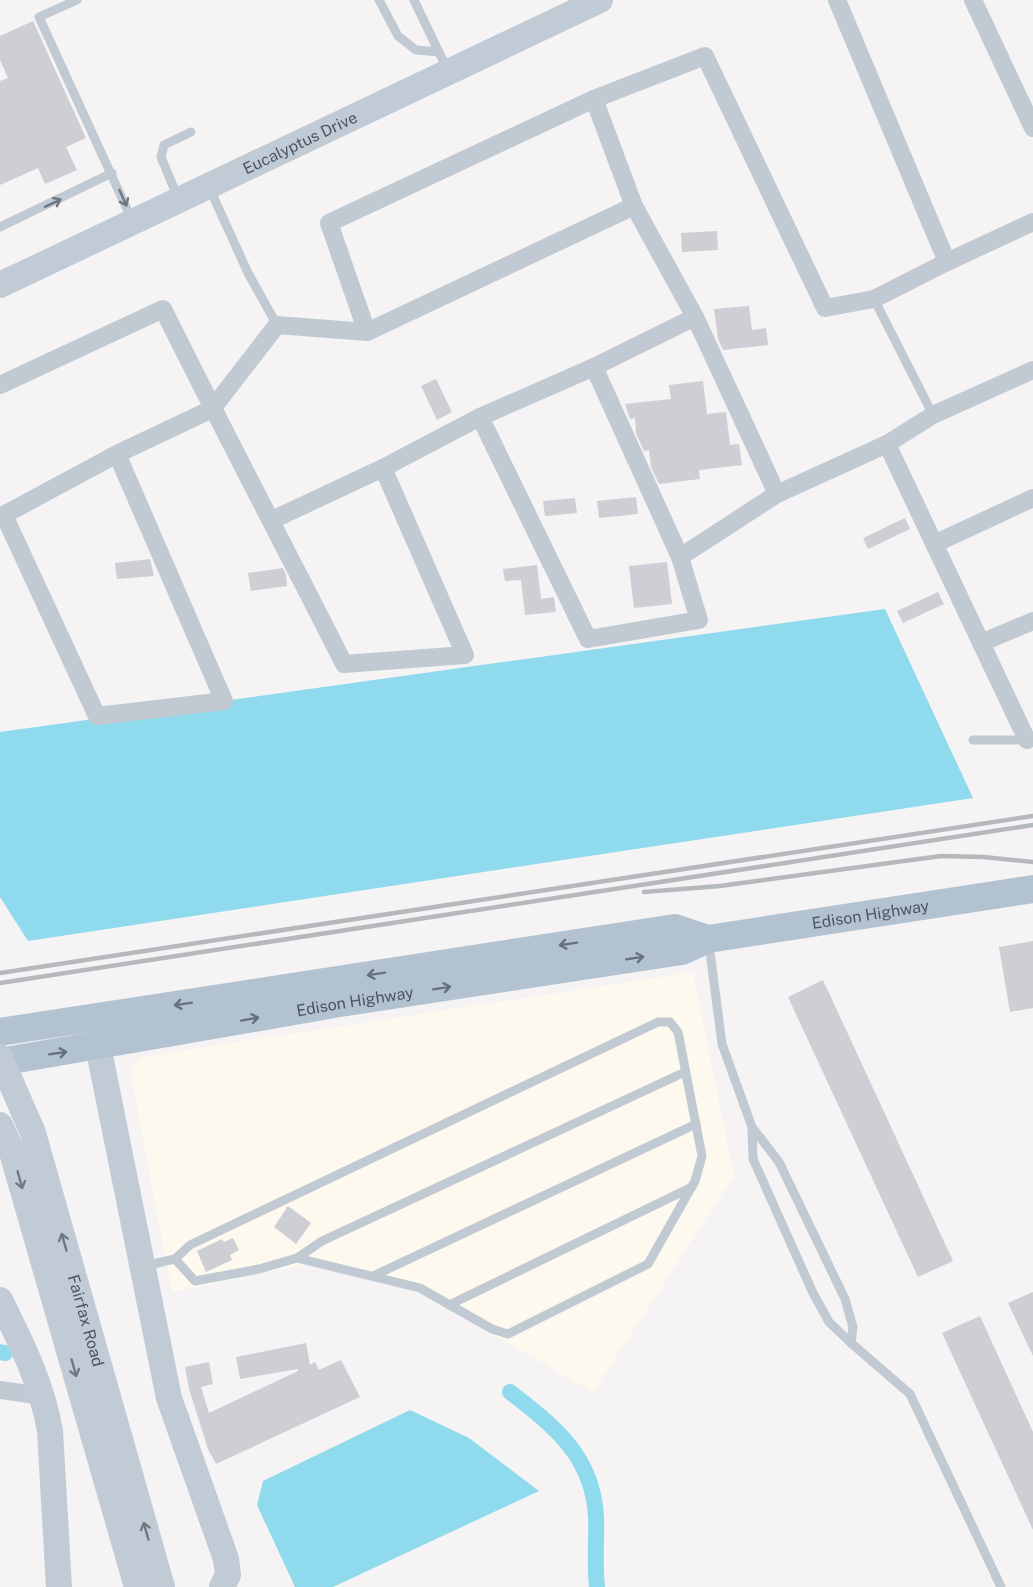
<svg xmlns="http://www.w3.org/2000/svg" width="1033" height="1587" viewBox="0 0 1033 1587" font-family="'Public Sans',sans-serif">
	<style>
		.commercial { fill: #fdf9ef }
		.water { fill: #90daee }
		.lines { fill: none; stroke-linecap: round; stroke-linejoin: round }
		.canal { stroke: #90daee; stroke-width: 16 }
		.building { fill: #cdcfd5 }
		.lane { stroke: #c1cad2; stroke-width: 9 }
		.street { stroke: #c1cad2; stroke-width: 18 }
		.secondary { stroke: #c1cbd6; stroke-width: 26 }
		.primary { stroke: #b3c2d1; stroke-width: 28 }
		.rail { stroke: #b5b8bd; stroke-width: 4.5 }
		.secondary-bridge { stroke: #c1cbd6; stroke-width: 26 }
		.oneway { stroke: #6e7983 }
		.oneway2 { stroke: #64717d }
		.oneway3 { stroke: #6e7984 }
		.labels { text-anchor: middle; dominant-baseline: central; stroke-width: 4.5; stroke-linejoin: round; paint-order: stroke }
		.street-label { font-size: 16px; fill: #4a5661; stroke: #fff }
	</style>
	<rect width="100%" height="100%" fill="#f5f3f3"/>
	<path class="commercial" d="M693,972l41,204 -141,216 -174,-101 -113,-27 -134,28 -40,-211v-10l5,-10 9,-5z"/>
	<g class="water">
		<path d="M885,609l88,189 -945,143 -28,-44v-165z"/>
		<path d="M410,1410l59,28 70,53 -206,96h-38l-38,-82 6,-24z"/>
	</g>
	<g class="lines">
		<g class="canal">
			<path d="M0,1352l5,1"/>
			<path d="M510,1392c44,34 83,64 86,125 1,25 -2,45 1,70"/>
		</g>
	</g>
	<g class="building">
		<path d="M33,21l53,117 -20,9 11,23 -32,14 -7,-16 -38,17v-104l8,-3 -8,-18v-24z"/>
		<path d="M717,231l1,19 -36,2 -1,-19z"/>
		<path d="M749,306l3,24 14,-2 2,17 -45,5 -5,-11 -4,-30z"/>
		<path d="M436,379l16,33 -15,8 -16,-34z"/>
		<path d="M703,381l4,33 19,-2 4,33 9,-1 3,21 -43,5 1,9 -41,5 -8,-17 -2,-17 -5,1 -8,-18 -1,-15 -5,1 -5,-15 46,-5 -2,-14z"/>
		<path d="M636,497l2,17 -39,4 -2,-17z"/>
		<path d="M575,498l2,15 -32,3 -2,-15z"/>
		<path d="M905,518l5,11 -42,20 -5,-11z"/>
		<path d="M150,559l4,17 -37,3 -2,-16z"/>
		<path d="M667,562l5,42 -38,4 -5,-42z"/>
		<path d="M537,565l4,34 13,-2 2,15 -31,3 -4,-35 -16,1 -2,-12z"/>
		<path d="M283,568l3,7 1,11 -36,5 -3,-18z"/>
		<path d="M938,592l6,12 -41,19 -6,-12z"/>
		<path d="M1033,941v67l-23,4 -11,-65z"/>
		<path d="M823,980l130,281 -35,16 -130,-280z"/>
		<path d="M288,1206l23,17 -15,21 -22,-17z"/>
		<path d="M233,1238l6,12 -9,5 2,5 -26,12 -9,-21 25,-12 2,3z"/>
		<path d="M1033,1292v64l-25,-53z"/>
		<path d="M980,1316l53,116v98l-91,-197z"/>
		<path d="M306,1343l4,22 5,-3 4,8 22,-10 19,37 -144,67 -8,-15 -19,-60 -4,-22 24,-5 4,22 -12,3 8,26 89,-42v-2l-58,10 -4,-22z"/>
	</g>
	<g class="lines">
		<g class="lane">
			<path d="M77,0l-38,17 93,203"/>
			<path d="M379,0l19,36 18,14 23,2"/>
			<path d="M414,0l34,71"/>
			<path d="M209,187l39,86 29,52"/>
			<path d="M178,198l-17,-41 3,-12 27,-13"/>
			<path d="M0,227l112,-54"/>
			<path d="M874,299l59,116"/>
			<path d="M973,740h55"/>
			<path d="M709,944l13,100 30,83 1,32 60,134 16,29 22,21 2,-16 -8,-28 -66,-137 -27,-35"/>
			<path d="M297,1258l25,-17 363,-169"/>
			<path d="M144,1266l31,-7 15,-14 468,-223h12l8,10 24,124 -7,25 -47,83 -140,70 -16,-5 -72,-41 -123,-30 -38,11 -64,12 -20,-22"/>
			<path d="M373,1276l323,-152"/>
			<path d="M449,1305l243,-118"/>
			<path d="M851,1343l59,51 91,193"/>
		</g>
		<g class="street">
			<path d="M837,0l110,262"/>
			<path d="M973,0l60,128"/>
			<path d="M594,99l40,107 61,111 82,177 -97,63"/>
			<path d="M367,332l-38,-109 265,-124 111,-43 120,252 49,-9 73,-37 86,-40"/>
			<path d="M0,385l163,-76c59,119 121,236 181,355l121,-9 -82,-187"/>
			<path d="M480,417l108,222 111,-19 -19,-63 -86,-190"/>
			<path d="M777,494l110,-50"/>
			<path d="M4,515l93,201 127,-15 -107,-247"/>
			<path d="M0,517l117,-63 95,-45 65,-84 90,7 267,-126"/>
			<path d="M272,520l111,-52 97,-51 114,-50 101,-50"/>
			<path d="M934,544l99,-46"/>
			<path d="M981,643l52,-22"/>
			<path d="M1027,740l-140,-296 46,-29 100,-45"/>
			<path d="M0,1390l43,6"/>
		</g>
		<g class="secondary">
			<path id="s1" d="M0,285l600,-285"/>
			<path d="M98,1046l71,352 57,161 2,16 -6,12"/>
			<path id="s2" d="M23,1110l10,23 129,454"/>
			<path d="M0,1125l11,24 126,438"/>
			<path d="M0,1300c21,42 42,84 50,131l9,156"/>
		</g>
		<g class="primary">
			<path d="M0,1032l675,-104 33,11"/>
			<path id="s3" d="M0,1062l340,-59 342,-52 26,-12 325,-50"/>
		</g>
		<g class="rail">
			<path d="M644,892l76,-6 221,-30 42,1 50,5"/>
			<path d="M0,973l1033,-157"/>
			<path d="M0,983l1033,-158"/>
		</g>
		<path class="secondary-bridge" d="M0,1057l23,53"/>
	</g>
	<defs><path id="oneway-shaft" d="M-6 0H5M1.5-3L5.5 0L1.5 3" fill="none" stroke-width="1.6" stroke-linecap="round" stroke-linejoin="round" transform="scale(1.5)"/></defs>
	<g class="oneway">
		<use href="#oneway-shaft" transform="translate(123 198) rotate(66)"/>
		<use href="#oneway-shaft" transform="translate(53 203) rotate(-25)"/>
	</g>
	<g class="oneway2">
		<use href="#oneway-shaft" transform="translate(568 944) rotate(171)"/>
		<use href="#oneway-shaft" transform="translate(635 958) rotate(-9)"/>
		<use href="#oneway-shaft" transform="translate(376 974) rotate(171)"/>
		<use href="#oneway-shaft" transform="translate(442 988) rotate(-9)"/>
		<use href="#oneway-shaft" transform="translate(183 1004) rotate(171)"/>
		<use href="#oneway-shaft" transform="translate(250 1019) rotate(-10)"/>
		<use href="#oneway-shaft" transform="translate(58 1053) rotate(-9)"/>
	</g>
	<g class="oneway3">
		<use href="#oneway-shaft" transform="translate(20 1180) rotate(74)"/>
		<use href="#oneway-shaft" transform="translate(64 1242) rotate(-106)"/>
		<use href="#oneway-shaft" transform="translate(74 1368) rotate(74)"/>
		<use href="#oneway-shaft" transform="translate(146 1531) rotate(-106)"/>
	</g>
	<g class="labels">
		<g class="street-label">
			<text stroke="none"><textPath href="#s1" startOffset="332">Eucalyptus Drive</textPath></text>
			<text stroke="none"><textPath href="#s3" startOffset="884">Edison Highway</textPath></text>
			<text stroke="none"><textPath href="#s3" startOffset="360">Edison Highway</textPath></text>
			<text stroke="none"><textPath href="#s2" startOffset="220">Fairfax Road</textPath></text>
		</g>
	</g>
</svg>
